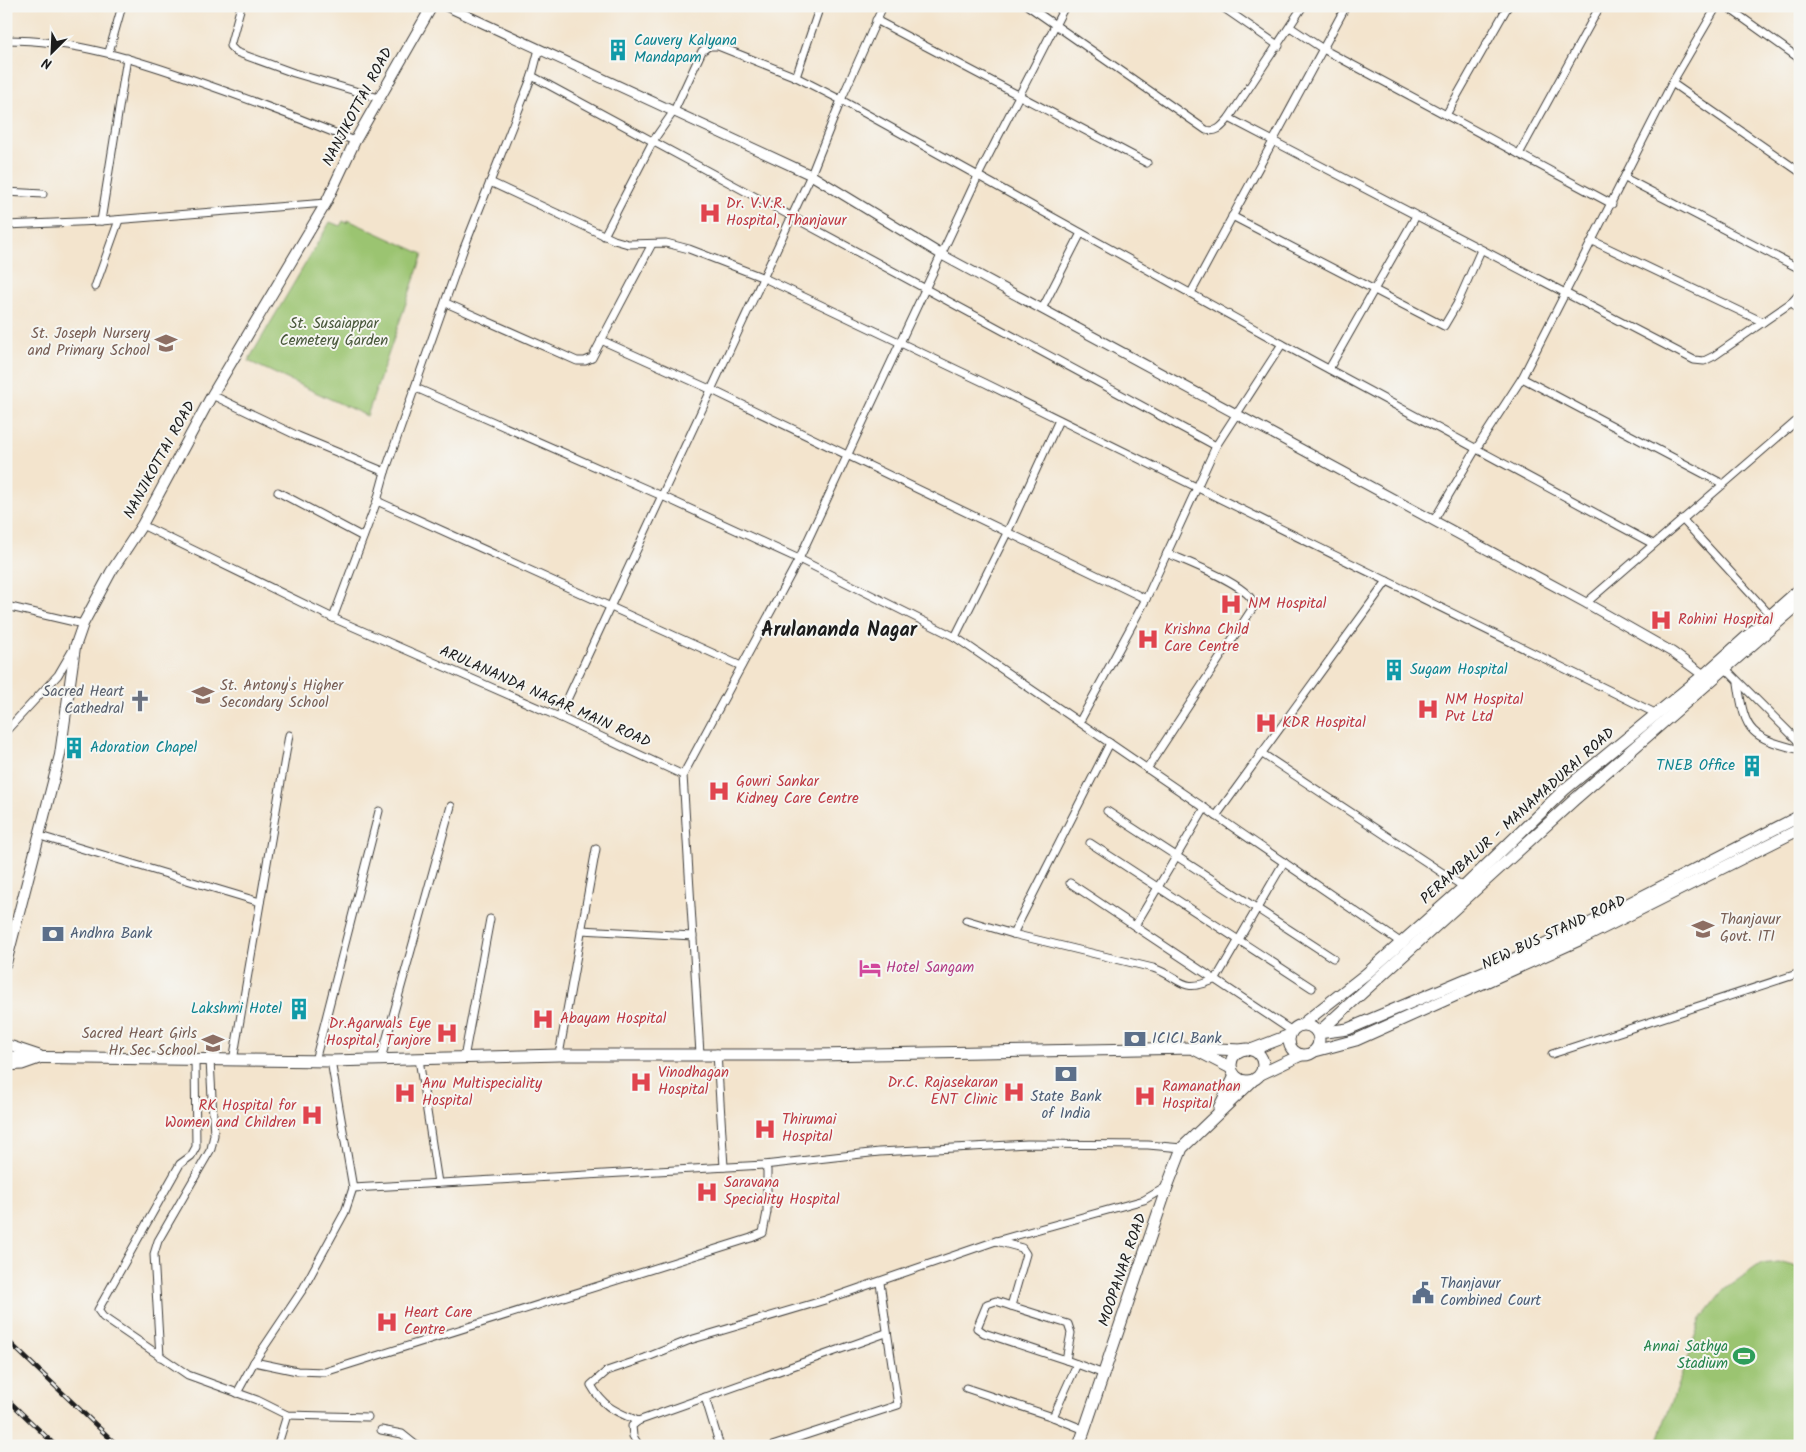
<svg xmlns="http://www.w3.org/2000/svg" width="1806" height="1452" viewBox="0 0 1806 1452" font-family="Kalam,sans-serif">
	<style>
		.green { fill: #9bc471; stroke: #5c7046 }
		.lines { fill: none; stroke-linecap: round; stroke-linejoin: round }
		.minor-casing { stroke: #3c3a37; stroke-width: 9 }
		.tertiary-casing { stroke: #3c3a37; stroke-width: 11 }
		.secondary-casing { stroke: #3c3a37; stroke-width: 12 }
		.primary-casing { stroke: #3c3a37; stroke-width: 13 }
		.minor { stroke: #fff; stroke-width: 7 }
		.tertiary { stroke: #fff; stroke-width: 9 }
		.secondary { stroke: #fff; stroke-width: 10 }
		.primary { stroke: #fff; stroke-width: 11 }
		.rail-casing { stroke: #1c1c1c; stroke-width: 4.5 }
		.rail { stroke: #f6f6f2; stroke-width: 2.5; stroke-dasharray: 8; stroke-linecap: butt }
		.labels { text-anchor: middle; dominant-baseline: central; stroke-width: 4; stroke-linejoin: round; paint-order: stroke }
		.culture-label { font-size: 15px; fill: #0d838f; stroke: #f6f6f2; text-anchor: start }
		.street-label { font-size: 15px; fill: #1c1c1c; stroke: #f6f6f2 }
		.health-label { font-size: 15px; fill: #be3a42; stroke: #f6f6f2; text-anchor: start }
		.park-label { font-size: 15px; fill: #48573a; stroke: #f6f6f2 }
		.education-label { font-size: 15px; fill: #785e54; stroke: #f6f6f2; text-anchor: end }
		.worship-label { font-size: 15px; fill: #5b616d; stroke: #f6f6f2; text-anchor: end }
		.service-label { font-size: 15px; fill: #4e5e75; stroke: #f6f6f2; text-anchor: start }
		.hotel-label { font-size: 15px; fill: #b23c85; stroke: #f6f6f2; text-anchor: start }
		.leisure-label { font-size: 15px; fill: #27864d; stroke: #f6f6f2; text-anchor: end }
		.district-label { font-size: 20px; font-weight: bold; fill: #1c1c1c; stroke: #f6f6f2 }
	</style>
	<rect width="100%" height="100%" fill="#f6f6f2"/>
	<filter id="ink" filterUnits="userSpaceOnUse"><feTurbulence type="fractalNoise" baseFrequency=".02" numOctaves="2"/><feDisplacementMap in="SourceGraphic" scale="10" xChannelSelector="R" yChannelSelector="G"/><feConvolveMatrix kernelMatrix="1 2 1 2 8 2 1 2 1" color-interpolation-filters="sRGB"/></filter>
	<filter id="wash" filterUnits="userSpaceOnUse"><feTurbulence type="fractalNoise" baseFrequency=".0096" numOctaves="4" result="noise"/><feDisplacementMap in="SourceGraphic" scale="20" xChannelSelector="R" yChannelSelector="G"/><feGaussianBlur stdDeviation="1.12" result="paint"/><feColorMatrix in="noise" values="0 0 0 0 0 0 0 0 0 0 0 0 0 0 0 0 0 1.4 0 .05"/><feComposite in="paint" operator="in"/></filter>
	<g filter="url(#wash)">
		<rect width="100%" height="100%" fill="#f3e4cd"/>
		<g class="green">
			<path d="M348,220l75,34 -56,162 -119,-55 82,-139 10,4 3,-5 4,2z"/>
			<path d="M1779,1262l21,6v178h-144l45,-127 24,-30 35,-25z"/>
		</g>
	</g>
	<g filter="url(#ink)">
		<g class="lines">
			<g class="minor-casing">
				<g id="minor">
					<path d="M241,6l-11,40 6,6 58,21 85,25"/>
					<path d="M417,6l11,6"/>
					<path d="M1028,6l178,124c12,3 16,-4 23,-12l74,-112"/>
					<path d="M1221,6l58,40"/>
					<path d="M1726,6l74,53"/>
					<path d="M876,20l271,143"/>
					<path d="M1290,27l33,22 289,155"/>
					<path d="M6,40c69,0 132,20 196,43 52,18 102,37 153,58"/>
					<path d="M109,52l13,-46"/>
					<path d="M532,76l684,370"/>
					<path d="M796,77l24,-71"/>
					<path d="M1672,83l128,89"/>
					<path d="M1446,115l62,-109"/>
					<path d="M1229,118l465,242 10,1 10,-5 78,-54 8,-9"/>
					<path d="M1519,154l81,-148"/>
					<path d="M1625,178l175,91"/>
					<path d="M490,182l124,58 14,4 38,-1 23,6 75,29 221,105 670,330"/>
					<path d="M6,192l37,2"/>
					<path d="M1232,216l212,110 13,-22 24,-54"/>
					<path d="M101,221l26,-163"/>
					<path d="M6,225l95,-4 225,-18"/>
					<path d="M604,236l49,-95 21,-30 28,-60 7,-5h9l78,31 45,23 441,244 371,200"/>
					<path d="M1593,241l170,81"/>
					<path d="M95,287l24,-67"/>
					<path d="M1191,293l155,-287"/>
					<path d="M1792,302l8,10"/>
					<path d="M446,303l131,58h8l7,-3 60,-114"/>
					<path d="M1042,309l39,-76"/>
					<path d="M601,340l111,50 434,209"/>
					<path d="M1329,369l87,-153"/>
					<path d="M1522,378l201,106"/>
					<path d="M416,388l246,108 137,63 156,78 448,307"/>
					<path d="M212,395l86,41 87,36"/>
					<path d="M278,492l85,45"/>
					<path d="M377,501l364,165"/>
					<path d="M1682,519l88,96"/>
					<path d="M1434,520l42,-71 46,-71 150,-295 45,-77"/>
					<path d="M142,525l191,93 226,99 124,58 17,279"/>
					<path d="M1586,603l214,-185"/>
					<path d="M6,606l77,18"/>
					<path d="M333,618l44,-117 8,-29 79,-224 68,-172 7,-27"/>
					<path d="M955,637l52,-104 52,-113"/>
					<path d="M1726,669l74,74"/>
					<path d="M1738,683c7,51 13,54 62,67"/>
					<path d="M559,717l252,-542 30,-75 42,-94"/>
					<path d="M1080,721l66,-122 70,-153 66,-102"/>
					<path d="M6,731l52,-56 14,-24"/>
					<path d="M1261,753l203,134"/>
					<path d="M1147,769l107,-163c0,-20 -70,-45 -87,-53"/>
					<path d="M683,775l116,-216 179,-383 87,-170"/>
					<path d="M1107,811l226,147"/>
					<path d="M1216,816l171,-235"/>
					<path d="M40,836l220,66"/>
					<path d="M1090,843l222,145"/>
					<path d="M1070,883l222,148"/>
					<path d="M966,920l47,14 140,34c30,10 27,27 63,11l68,-117"/>
					<path d="M1135,926l70,-118"/>
					<path d="M581,930l112,6"/>
					<path d="M1013,934l97,-191"/>
					<path d="M717,1053l7,114"/>
					<path d="M1552,1054l248,-81"/>
					<path d="M559,1055l37,-206"/>
					<path d="M464,1058l26,-139"/>
					<path d="M195,1059l1,88 -5,9 -11,8 -82,146 5,7 85,58 69,25 30,15 81,2"/>
					<path d="M381,1059l70,-253"/>
					<path d="M419,1059l19,124"/>
					<path d="M233,1061l56,-326"/>
					<path d="M315,1061l64,-250"/>
					<path d="M353,1188l411,-23 115,-13 148,-8 121,1 34,3"/>
					<path d="M996,1241l26,7 4,6 -15,52 57,18 3,9 -5,27 38,14"/>
					<path d="M1011,1306l-15,-5 -9,3 -10,24 7,5 82,27"/>
					<path d="M160,1357l-6,-103 4,-13 53,-92 3,-14 -4,-75"/>
					<path d="M254,1362l43,9 28,1 426,-134 12,-5 4,-21v-42l-3,-5"/>
					<path d="M966,1388l87,29 32,13"/>
					<path d="M237,1393l17,-31 49,-73 42,-77 8,-24 -22,-127"/>
					<path d="M705,1397l15,49"/>
					<path d="M1053,1417l24,-53"/>
					<path d="M638,1421c-23,-10 -34,-13 -47,-36l16,-14 38,-13 45,-18 135,-40 171,-59 148,-41 22,-13"/>
					<path d="M381,1430l21,4 15,12"/>
					<path d="M280,1446l-1,-5 8,-26"/>
					<path d="M639,1446l-6,-10 -1,-10 6,-5 248,-88"/>
					<path d="M772,1446l126,-41 -18,-122"/>
				</g>
			</g>
			<g class="tertiary-casing">
				<g id="tertiary">
					<path d="M446,6l365,169 131,80 644,348 86,49 37,27"/>
					<path d="M6,1044l33,11"/>
					<path d="M6,1066l16,-1 17,-6"/>
				</g>
			</g>
			<g class="secondary-casing">
				<path id="secondary" d="M6,963l54,-208 15,-108 8,-23 28,-52 31,-47 70,-130 114,-192 29,-62 77,-135"/>
			</g>
			<g class="primary-casing">
				<g id="primary">
					<circle cx="1304" cy="1040" r="15"/>
					<path d="M1301,1025l65,-51 98,-87 100,-97 141,-116 95,-85"/>
					<path d="M1318,1033l256,-233 226,-197"/>
					<path d="M1318,1033l30,-4 166,-70 65,-30 221,-113"/>
					<path d="M1194,1049l37,19"/>
					<circle cx="1247" cy="1065" r="16"/>
					<path d="M1251,1050l39,-15"/>
					<path d="M1315,1051l41,-11 223,-100 221,-111"/>
					<path d="M6,1057l325,4 228,-6h258l376,-7 49,2"/>
					<path d="M1261,1074l40,-19"/>
					<path d="M1219,1108l16,-32"/>
					<path d="M1079,1446l88,-259 15,-39 70,-67"/>
				</g>
			</g>
			<use href="#minor" class="minor"/>
			<use href="#tertiary" class="tertiary"/>
			<use href="#secondary" class="secondary"/>
			<use href="#primary" class="primary"/>
			<g class="rail-casing">
				<g id="rail">
					<path d="M6,1339l112,107"/>
					<path d="M6,1398l50,48"/>
				</g>
			</g>
			<use href="#rail" class="rail"/>
		</g>
	</g>
	<defs>
		<g id="building-bare" transform="scale(1.725)"><path d="M-4-6H4V6H1V3H-1V6H-4ZM-2.5-4.3h1.7v1.8h-1.7ZM.8-4.3h1.7v1.8H.8ZM-2.5-1h1.7V.8h-1.7ZM.8-1h1.7V.8H.8Z" fill="#0f9aa8" stroke="#f6f6f2" stroke-width="2.5" paint-order="stroke"/></g>
		<g id="hospital-bare" transform="scale(1.725)"><path d="M-5-5h3v3.5h4V-5h3V5h-3V1.5h-4V5h-3Z" fill="#e0444e" stroke="#f6f6f2" stroke-width="2.5" paint-order="stroke"/></g>
		<g id="school-bare" transform="scale(1.725)"><path d="M0-5L7-2L0 1L-7-2ZM-4 1L0 2.5L4 1V4Q0 6-4 4Z" fill="#8d6e63" stroke="#f6f6f2" stroke-width="2.5" paint-order="stroke"/></g>
		<g id="church-bare" transform="scale(1.725)"><path d="M-1.2-6h2.4v3.5h3.3v2.4h-3.3V6h-2.4V-.1h-3.3v-2.4h3.3Z" fill="#6b7280" stroke="#f6f6f2" stroke-width="2.5" paint-order="stroke"/></g>
		<g id="university-bare" transform="scale(1.725)"><path d="M0-5L7-2L0 1L-7-2ZM-4 1L0 2.5L4 1V4Q0 6-4 4Z" fill="#8d6e63" stroke="#f6f6f2" stroke-width="2.5" paint-order="stroke"/></g>
		<g id="bank-bare" transform="scale(1.725)"><path d="M-6-4H6V4H-6ZM0-2.3a2.3 2.3 0 1 0 0 4.6a2.3 2.3 0 1 0 0-4.6Z" fill="#5c6f8a" stroke="#f6f6f2" stroke-width="2.5" paint-order="stroke"/></g>
		<g id="hotel-bare" transform="scale(1.725)"><path d="M-6-4.5h1.5V1H6V5H4.5V3h-9V5H-6ZM-4 0a1.8 1.8 0 1 1 3.6 0ZM.5 0V-2.5h3Q6-2.5 6 0Z" fill="#d1479c" stroke="#f6f6f2" stroke-width="2.5" paint-order="stroke"/></g>
		<g id="civic-bare" transform="scale(1.725)"><path d="M-.6-6.5H3V-4.5H.6V-3L4-1V1h2V6H-6V1h2V-1L-.6-3ZM-1.2 2.5V6h2.4V2.5Z" fill="#5c6f8a" stroke="#f6f6f2" stroke-width="2.5" paint-order="stroke"/></g>
		<g id="stadium-bare" transform="scale(1.725)"><path d="M0-5a6.5 5 0 1 0 0 10a6.5 5 0 1 0 0-10ZM-3.5-1.8h7v3.6h-7Z" fill="#2e9e5b" stroke="#f6f6f2" stroke-width="2.5" paint-order="stroke"/></g>
	</defs>
	<g fill-rule="evenodd">
		<use href="#building-bare" x="618" y="50"/>
		<use href="#hospital-bare" x="710" y="213"/>
		<use href="#school-bare" x="166" y="343"/>
		<use href="#hospital-bare" x="1231" y="604"/>
		<use href="#hospital-bare" x="1661" y="620"/>
		<use href="#hospital-bare" x="1148" y="639"/>
		<use href="#building-bare" x="1394" y="670"/>
		<use href="#school-bare" x="203" y="695"/>
		<use href="#church-bare" x="140" y="701"/>
		<use href="#hospital-bare" x="1428" y="709"/>
		<use href="#hospital-bare" x="1266" y="723"/>
		<use href="#building-bare" x="74" y="748"/>
		<use href="#building-bare" x="1752" y="766"/>
		<use href="#hospital-bare" x="719" y="791"/>
		<use href="#university-bare" x="1703" y="929"/>
		<use href="#bank-bare" x="53" y="934"/>
		<use href="#hotel-bare" x="870" y="968"/>
		<use href="#building-bare" x="299" y="1009"/>
		<use href="#hospital-bare" x="543" y="1019"/>
		<use href="#hospital-bare" x="447" y="1033"/>
		<use href="#bank-bare" x="1135" y="1039"/>
		<use href="#school-bare" x="213" y="1043"/>
		<use href="#bank-bare" x="1066" y="1074"/>
		<use href="#hospital-bare" x="641" y="1082"/>
		<use href="#hospital-bare" x="1014" y="1092"/>
		<use href="#hospital-bare" x="405" y="1093"/>
		<use href="#hospital-bare" x="1145" y="1096"/>
		<use href="#hospital-bare" x="312" y="1115"/>
		<use href="#hospital-bare" x="765" y="1129"/>
		<use href="#hospital-bare" x="707" y="1192"/>
		<use href="#civic-bare" x="1423" y="1293"/>
		<use href="#hospital-bare" x="387" y="1322"/>
		<use href="#stadium-bare" x="1744" y="1356"/>
	</g>
	<g class="labels">
		<g class="culture-label">
			<text x="634" y="41">Cauvery Kalyana<tspan x="634" dy="17">Mandapam</tspan></text>
			<text x="1410" y="670">Sugam Hospital</text>
			<text x="90" y="748">Adoration Chapel</text>
			<text x="1735" y="766" text-anchor="end">TNEB Office</text>
			<text x="282" y="1009" text-anchor="end">Lakshmi Hotel</text>
		</g>
		<g class="street-label">
			<text transform="translate(358 107) rotate(-62)">NANJIKOTTAI ROAD</text>
			<text transform="translate(160 460) rotate(-61)">NANJIKOTTAI ROAD</text>
			<text transform="translate(545 697) rotate(24)">ARULANANDA NAGAR MAIN ROAD</text>
			<text transform="translate(1518 816) rotate(-42)">PERAMBALUR - MANAMADURAI ROAD</text>
			<text transform="translate(1554 933) rotate(-25)">NEW BUS STAND ROAD</text>
			<text transform="translate(1123 1270) rotate(-71)">MOOPANAR ROAD</text>
		</g>
		<g class="health-label">
			<text x="726" y="204">Dr. V.V.R.<tspan x="726" dy="17">Hospital, Thanjavur</tspan></text>
			<text x="1248" y="604">NM Hospital</text>
			<text x="1678" y="620">Rohini Hospital</text>
			<text x="1164" y="630">Krishna Child<tspan x="1164" dy="17">Care Centre</tspan></text>
			<text x="1445" y="700">NM Hospital<tspan x="1445" dy="17">Pvt Ltd</tspan></text>
			<text x="1282" y="723">KDR Hospital</text>
			<text x="736" y="782">Gowri Sankar<tspan x="736" dy="17">Kidney Care Centre</tspan></text>
			<text x="560" y="1019">Abayam Hospital</text>
			<text x="431" y="1024" text-anchor="end">Dr.Agarwals Eye<tspan x="431" dy="17">Hospital, Tanjore</tspan></text>
			<text x="658" y="1073">Vinodhagan<tspan x="658" dy="17">Hospital</tspan></text>
			<text x="998" y="1083" text-anchor="end">Dr.C. Rajasekaran<tspan x="998" dy="17">ENT Clinic</tspan></text>
			<text x="422" y="1084">Anu Multispeciality<tspan x="422" dy="17">Hospital</tspan></text>
			<text x="1162" y="1087">Ramanathan<tspan x="1162" dy="17">Hospital</tspan></text>
			<text x="296" y="1106" text-anchor="end">RK Hospital for<tspan x="296" dy="17">Women and Children</tspan></text>
			<text x="782" y="1120">Thirumai<tspan x="782" dy="17">Hospital</tspan></text>
			<text x="724" y="1183">Saravana<tspan x="724" dy="17">Speciality Hospital</tspan></text>
			<text x="404" y="1313">Heart Care<tspan x="404" dy="17">Centre</tspan></text>
		</g>
		<g class="park-label">
			<text x="334" y="324">St. Susaiappar<tspan x="334" dy="17">Cemetery Garden</tspan></text>
		</g>
		<g class="education-label">
			<text x="150" y="334">St. Joseph Nursery<tspan x="150" dy="17">and Primary School</tspan></text>
			<text x="220" y="686" text-anchor="start">St. Antony's Higher<tspan x="220" dy="17">Secondary School</tspan></text>
			<text x="1720" y="920" text-anchor="start">Thanjavur<tspan x="1720" dy="17">Govt. ITI</tspan></text>
			<text x="197" y="1034">Sacred Heart Girls<tspan x="197" dy="17">Hr Sec School</tspan></text>
		</g>
		<g class="worship-label">
			<text x="124" y="692">Sacred Heart<tspan x="124" dy="17">Cathedral</tspan></text>
		</g>
		<g class="service-label">
			<text x="70" y="934">Andhra Bank</text>
			<text x="1152" y="1039">ICICI Bank</text>
			<text x="1066" y="1097" text-anchor="middle">State Bank<tspan x="1066" dy="17">of India</tspan></text>
			<text x="1440" y="1284">Thanjavur<tspan x="1440" dy="17">Combined Court</tspan></text>
		</g>
		<g class="hotel-label">
			<text x="886" y="968">Hotel Sangam</text>
		</g>
		<g class="leisure-label">
			<text x="1728" y="1347">Annai Sathya<tspan x="1728" dy="17">Stadium</tspan></text>
		</g>
		<g class="district-label">
			<text x="839" y="631">Arulananda Nagar</text>
		</g>
	</g>
	<rect width="1806" height="1452" fill="none" stroke="#f6f6f2" stroke-width="25"/>
	<g transform="translate(52 52) rotate(204)" stroke="#f6f6f2" stroke-width="4" paint-order="stroke">
	<path d="M0-4L9 19L0 12L-9 19Z" fill="#1c1c1c"/>
	<text y="-8" font-size="14" font-weight="bold" text-anchor="middle" fill="#1c1c1c">N</text>
	</g>
</svg>
